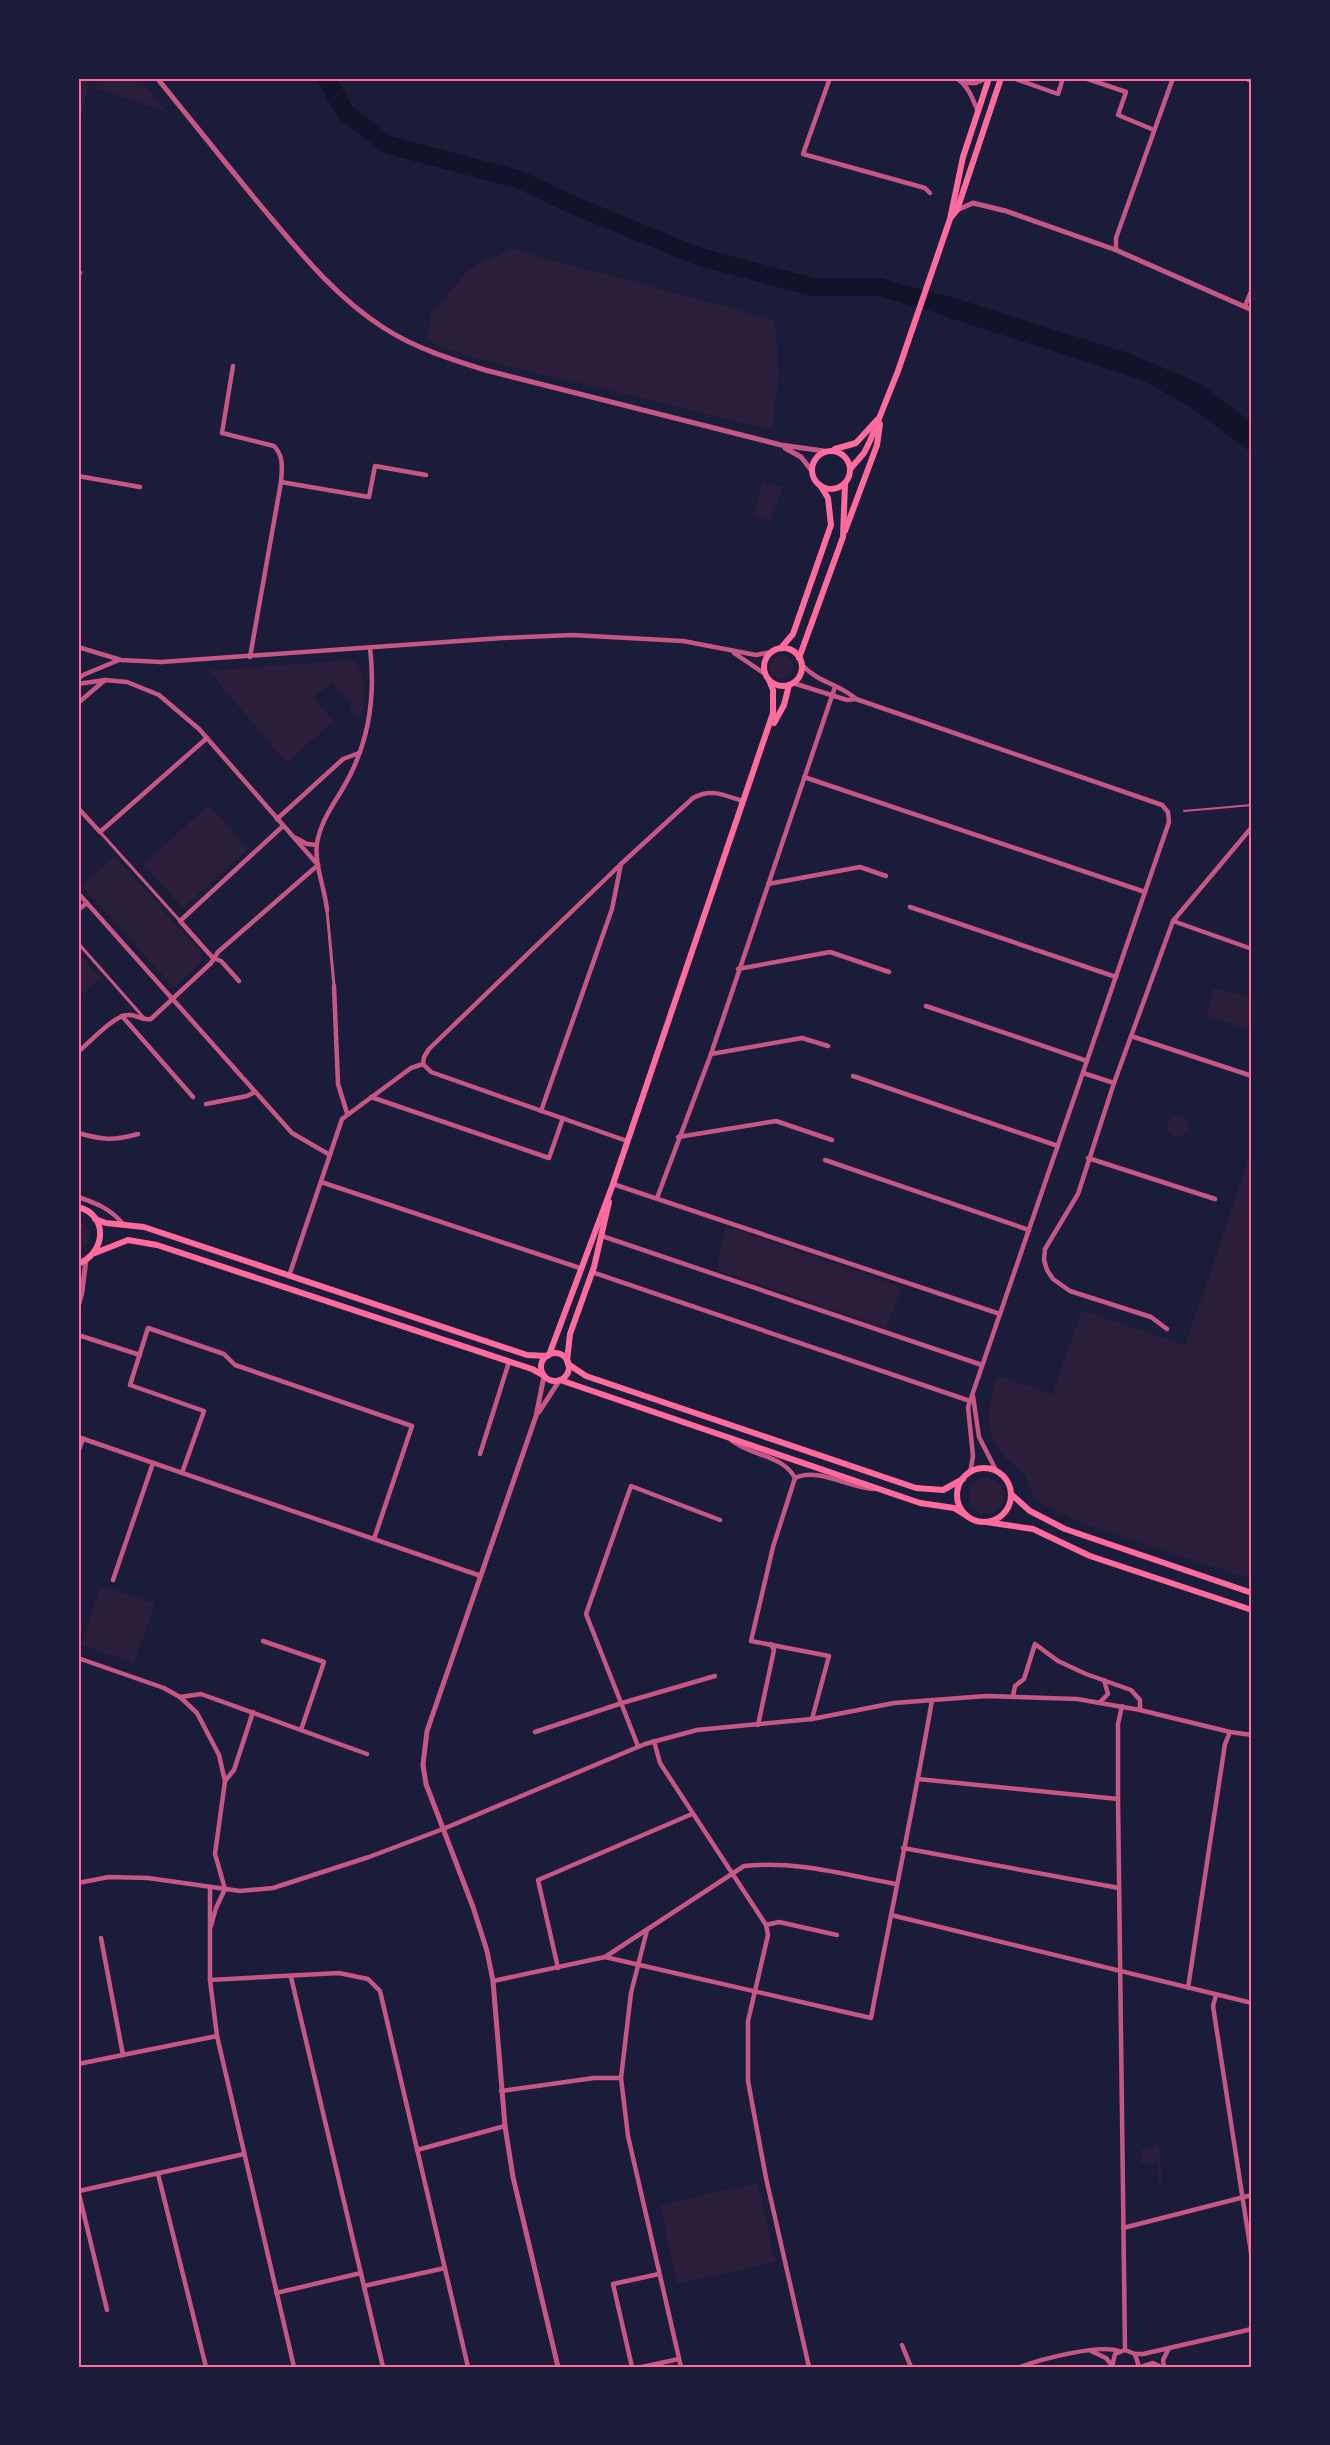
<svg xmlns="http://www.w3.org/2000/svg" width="1330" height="2445" viewBox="0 0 1330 2445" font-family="Montserrat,sans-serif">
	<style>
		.green { fill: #2a1e3b }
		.water { fill: #12122b }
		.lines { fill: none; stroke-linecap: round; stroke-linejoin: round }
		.river { stroke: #12122b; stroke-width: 18 }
		.service { stroke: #c65784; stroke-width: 2 }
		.pedestrian { stroke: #c65784; stroke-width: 3 }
		.minor { stroke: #c65784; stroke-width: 4.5 }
		.tertiary { stroke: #c65784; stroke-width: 5 }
		.secondary { stroke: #ff6b9d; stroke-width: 6 }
		.neatline { fill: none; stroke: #ff6b9d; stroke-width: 2 }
	</style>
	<rect width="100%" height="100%" fill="#1b1b3a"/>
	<g class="green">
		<path d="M78,78h11l-7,39 -4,-1z"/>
		<path d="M98,78h41l28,34 -72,-24z"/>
		<path d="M511,249l264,71 4,56 -7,54 -300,-73 -45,-16 4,-27 39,-46z"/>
		<path d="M762,482l21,5 -12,34 -18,-5z"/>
		<circle cx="782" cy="667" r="12"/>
		<path d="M349,660l7,1c12,19 10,38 4,59l-11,-12 3,-3 -20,-23 -18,16 20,23 -48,42 -77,-92z"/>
		<path d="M209,805l39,44 -65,59 -40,-44z"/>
		<path d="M114,856l87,96v9l-27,27 -92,-102z"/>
		<path d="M78,952l23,26 -23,20z"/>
		<path d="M1214,988l38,9v34l-46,-16z"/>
		<circle cx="1178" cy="1126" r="11"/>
		<path d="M1252,1149v430c-34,-12 -204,-61 -218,-82 -5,-7 -6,-17 -12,-25 -6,-7 -15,-11 -20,-18 -20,-25 -14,-50 -5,-78l55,18 30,-83 103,34z"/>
		<path d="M78,1218c15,9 15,26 0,34z"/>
		<path d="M725,1226l177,61 -16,41 -169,-58z"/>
		<circle cx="986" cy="1496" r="18"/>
		<path d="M101,1586l54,18 -21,59 -53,-18z"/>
		<path d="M1159,2144l3,37h-4l-1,-18h-16l1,-14z"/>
		<path d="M758,2183l17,79 -98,22 -17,-79z"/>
	</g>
	<path class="water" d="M941,294l190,60 70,30 51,39v30l-63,-47 -47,-26 -205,-66z"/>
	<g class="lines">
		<path class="river" d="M326,78l19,34 41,32 134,36 48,23 132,54 113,30h66l82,23"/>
		<path class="service" d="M1184,811l68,-6"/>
		<g class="pedestrian">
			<path d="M100,832l80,89"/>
			<path d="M327,910l7,76"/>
			<path d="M78,943l66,75"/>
		</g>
		<g class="minor">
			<path d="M830,78l-27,76 122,34 5,5"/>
			<path d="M956,78c12,7 17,21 22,34"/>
			<path d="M1013,78l45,16 5,-16"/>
			<path d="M1085,78l41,14 -8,23 36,15"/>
			<path d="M963,83h13l11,-5"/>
			<path d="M1116,250v-12l57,-160"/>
			<path d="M78,273h2"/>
			<path d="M1245,306l7,-17"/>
			<path d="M233,366l-11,67 52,13c10,10 8,23 7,36"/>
			<path d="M78,476l62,11"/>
			<path d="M78,647l43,13 40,2 341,-24 70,-3 111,6 73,14 15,-3"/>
			<path d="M734,653l31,21"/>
			<path d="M250,657l31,-175 88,15 6,-31 51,9"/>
			<path d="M801,664c17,19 39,20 55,35l306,106 6,7 1,10 -201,585 5,49 -3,17"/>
			<path d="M78,679l5,-4 36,-15"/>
			<path d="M793,683l54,17 9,-1"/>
			<path d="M78,684l27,-4 22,2 32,13 40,34 119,136"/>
			<path d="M78,703l27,-23"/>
			<path d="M804,777l341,115"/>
			<path d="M78,808l22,24 107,-94"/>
			<path d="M277,819l66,-60 16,-6"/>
			<path d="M296,838l11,6 10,1"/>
			<path d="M768,884l92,-17 26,9"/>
			<path d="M78,893l214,240 38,22"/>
			<path d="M910,907l206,70"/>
			<path d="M78,910l9,-7"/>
			<path d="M327,910c-2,-22 -13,-45 -10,-67 5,-29 25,-48 36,-74 18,-39 22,-79 17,-121"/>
			<path d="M1173,921l79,28"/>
			<path d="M738,969l92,-17 59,20"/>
			<path d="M239,981l-18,-20 -8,-3 -33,-37 103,-95"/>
			<path d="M334,986l4,98 9,29"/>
			<path d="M926,1006l161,55"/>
			<path d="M122,1016l71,81"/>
			<path d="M1131,1036l121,40"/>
			<path d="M78,1052c11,-9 36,-37 50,-37 9,-1 13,6 23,4l60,-56 7,-11 100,-87"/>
			<path d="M711,1054l91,-16 26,8"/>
			<path d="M423,1064l1,-7 5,-8 192,-185 72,-66c18,-10 31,-3 49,3"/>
			<path d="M423,1064l8,8 196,69"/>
			<path d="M1083,1073l31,10"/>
			<path d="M853,1076l205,70"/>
			<path d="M371,1097l178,61 14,-40"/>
			<path d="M206,1104l41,-8 8,-4"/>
			<path d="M541,1111l71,-202 9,-45"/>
			<path d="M78,1133c25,7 35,8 60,1"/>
			<path d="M678,1137l98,-16 56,19"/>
			<path d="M1088,1158l127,41"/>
			<path d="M825,1160l204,70"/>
			<path d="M321,1182l259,86"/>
			<path d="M613,1184l387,130"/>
			<path d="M78,1197c18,6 33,12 45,27"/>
			<path d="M657,1198l54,-144 124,-367"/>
			<path d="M602,1236l380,129"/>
			<path d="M592,1272l378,129"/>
			<path d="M289,1276l53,-157 69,-51 12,-4"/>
			<path d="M1167,1329l-16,-12 -81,-26 -17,-12 -6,-9 -3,-10 1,-11 33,-55 36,-111 59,-162 79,-94"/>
			<path d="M78,1335l62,20"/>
			<path d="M973,1396l6,41 18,35"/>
			<path d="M78,1437l403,139"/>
			<path d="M731,1440c21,17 51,14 64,38l-22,69 -22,94 78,15 -17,63"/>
			<path d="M78,1452l5,-13"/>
			<path d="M480,1454l29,-92"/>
			<path d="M182,1473l22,-62 -74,-26 18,-57 76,26 11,11 177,61 -38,113"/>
			<path d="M795,1478c22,-11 52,9 78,11"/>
			<path d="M113,1580l40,-117"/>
			<path d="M263,1641l61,21 -23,68"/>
			<path d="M78,1658l86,30 16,9 17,16 22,42 6,26 -10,73 10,35"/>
			<path d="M1013,1696l2,-10 9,-7 11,-35 23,17 28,13 45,16 9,10v10"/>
			<path d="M180,1697l21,-3 166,60"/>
			<path d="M1100,1702l8,-8 -4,-14"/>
			<path d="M1122,1706l-4,18v75l7,551"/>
			<path d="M758,1725l16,-75 -3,-6"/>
			<path d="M535,1732l87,-29 93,-27"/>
			<path d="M654,1741l6,22 106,162 2,10 -20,86v60l18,97 43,189"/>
			<path d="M638,1746l-52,-132 45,-128 89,34"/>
			<path d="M918,1779l200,20"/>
			<path d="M225,1781l9,-11 19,-58"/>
			<path d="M903,1848l216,40"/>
			<path d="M78,1883l31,-6 39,1 92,13 33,-3 96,-31 74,-28 202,-85 52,-14 115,-11 82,-16 92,-7 91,3 63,11 90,22 22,3"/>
			<path d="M210,1887v93l7,56 77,331"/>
			<path d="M891,1915l361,88"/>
			<path d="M766,1925l13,-3 58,13"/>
			<path d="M211,1926l5,-18 9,-19"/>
			<path d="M647,1930l-16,63 -10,85 7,58 53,231"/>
			<path d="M101,1938l22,117"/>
			<path d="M605,1957l266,61c20,-106 43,-212 61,-318"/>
			<path d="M558,1968l-20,-88 154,-66"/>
			<path d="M291,1977l92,390"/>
			<path d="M210,1980l129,-7 29,6 12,12 88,376"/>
			<path d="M493,1981l112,-24 139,-91c51,-6 102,9 152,18"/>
			<path d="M1188,1988l37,-244 5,-12"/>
			<path d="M1216,1995l-3,11 39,253"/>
			<path d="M78,2064l139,-28"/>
			<path d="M501,2091l93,-13h27"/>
			<path d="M417,2150l88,-24"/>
			<path d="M158,2174l48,193"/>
			<path d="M78,2190l29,120"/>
			<path d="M79,2191l165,-37"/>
			<path d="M1123,2228l129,-33"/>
			<path d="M364,2286l81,-18"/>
			<path d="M276,2293l85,-20"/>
			<path d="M902,2345l9,22"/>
			<path d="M1091,2351l15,7 5,6"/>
			<path d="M1135,2354h8l109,-25"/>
			<path d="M632,2367l-19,-83 46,-10"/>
			<path d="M642,2367l37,-8"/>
			<path d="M1020,2367c21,-8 79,-23 99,-16"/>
			<path d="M1112,2367l3,-13 10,-4 10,4 4,13"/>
			<path d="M1141,2367l12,-4 8,4"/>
			<path d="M1164,2367l-1,-7 6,-12"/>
		</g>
		<g class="tertiary">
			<path d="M157,78c35,43 69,86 104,128 37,44 74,91 123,122 31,20 66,31 101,42l296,75 43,6"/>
			<path d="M1245,78l7,3"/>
			<path d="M957,210l16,-7 33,8 110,39 136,60"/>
			<path d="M785,448l16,9 11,14"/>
			<path d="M78,1307l4,-15 4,-32"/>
			<path d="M544,1376l-8,40 -109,315 -4,34 3,19 47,123 14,44 6,30 12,145 8,51 45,190"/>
			<path d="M539,1412l20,-31"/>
		</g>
		<g class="secondary">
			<path d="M952,216l5,-6 44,-132"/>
			<path d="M835,449l21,-6 21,-23"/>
			<circle cx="831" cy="470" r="19"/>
			<path d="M851,468l13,-15 6,-12 28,-70 52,-152 13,-62 26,-79"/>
			<path d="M845,531l32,-86 3,-21"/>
			<path d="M781,648l12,-14 38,-109 -3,-27 -8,-13"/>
			<circle cx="783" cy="667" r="19"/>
			<path d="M799,658l44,-121 2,-53"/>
			<path d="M774,723l10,-18 5,-20"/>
			<path d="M78,1207c31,8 28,46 0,57"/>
			<path d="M95,1219l11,4 38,4 383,128 20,1"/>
			<path d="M95,1253l33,-13 29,5 375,124 11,6"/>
			<circle cx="555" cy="1367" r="14"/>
			<path d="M549,1355l64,-171 160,-471v-23l-4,-10"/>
			<path d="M567,1361l3,-27 24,-67 15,-65"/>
			<path d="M568,1364l18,12 330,112 27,2 20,-11"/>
			<path d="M560,1380l360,123 34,5 13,8"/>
			<circle cx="984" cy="1495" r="27"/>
			<path d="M1011,1494l19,17 35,18 187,64"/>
			<path d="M986,1522l47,7 57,27 162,54"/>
		</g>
	</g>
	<rect width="1330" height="2445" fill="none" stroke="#1b1b3a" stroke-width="159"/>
	<rect x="80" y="80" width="1170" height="2286" class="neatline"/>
</svg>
